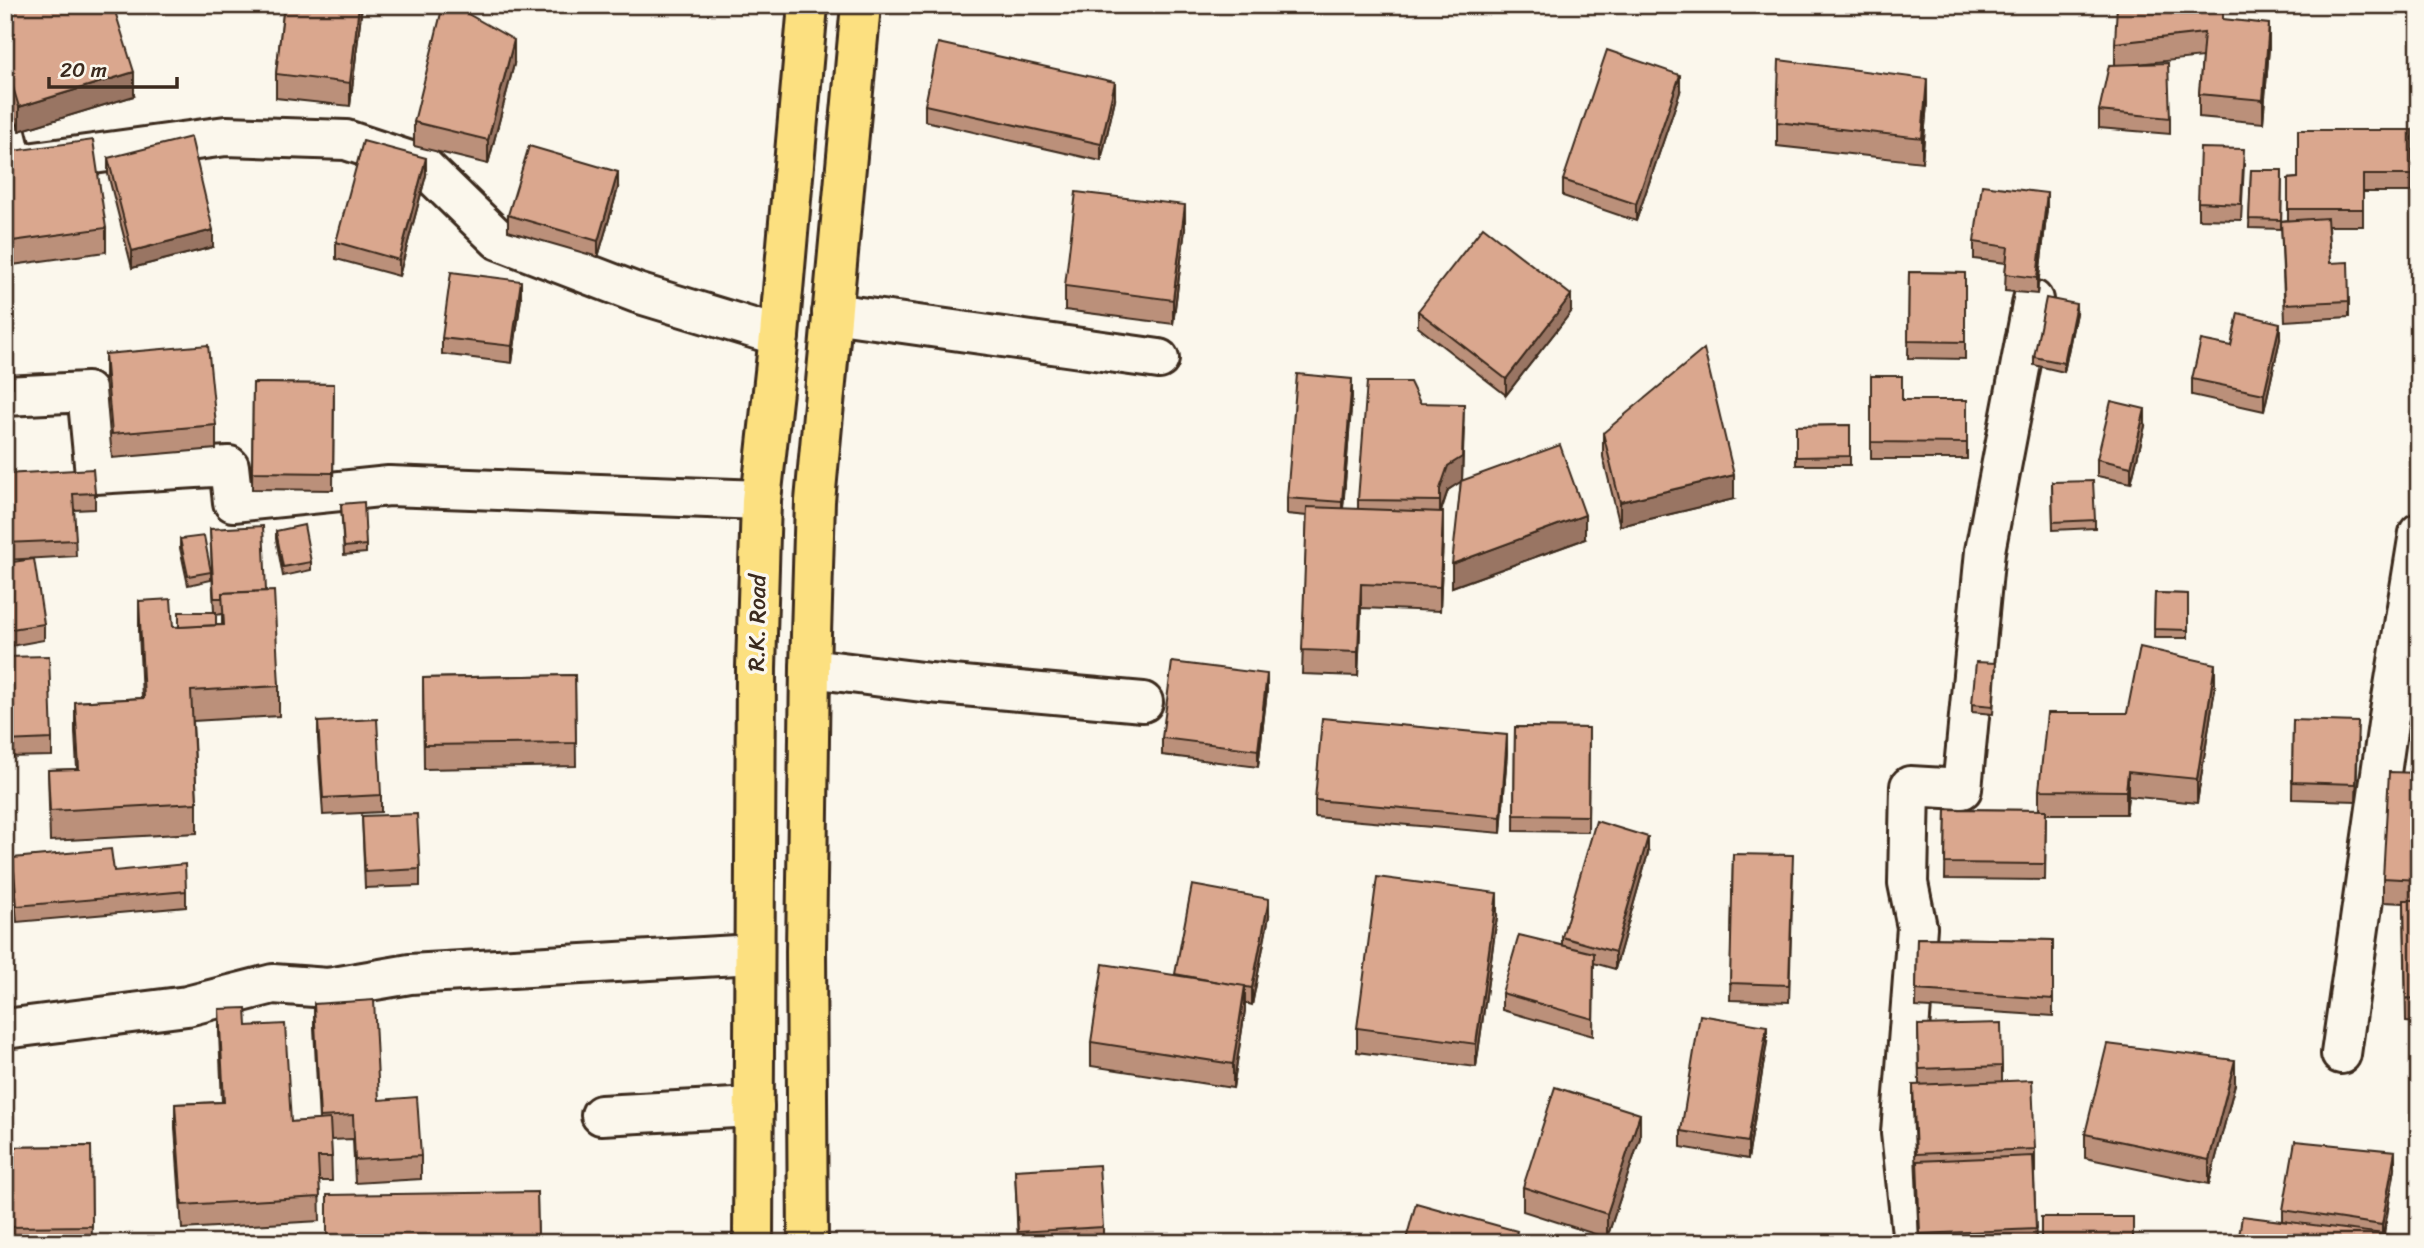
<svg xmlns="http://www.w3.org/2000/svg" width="2424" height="1248" viewBox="0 0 2424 1248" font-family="Sriracha,sans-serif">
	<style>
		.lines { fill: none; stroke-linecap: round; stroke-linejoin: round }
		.street-casing { stroke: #3b2a1e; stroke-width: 44 }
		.highway-casing { stroke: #3b2a1e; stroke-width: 44 }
		.street { stroke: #fbf7ec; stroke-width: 38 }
		.highway { stroke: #fce080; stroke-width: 38 }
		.wall { fill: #bb907a; stroke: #3b2a1e; stroke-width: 2; fill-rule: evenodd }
		.shaded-wall { fill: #997563; stroke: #3b2a1e; stroke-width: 2 }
		.building { fill: #daa78e; stroke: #3b2a1e; stroke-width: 2 }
		.labels { text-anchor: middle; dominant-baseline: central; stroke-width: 7; stroke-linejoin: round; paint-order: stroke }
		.street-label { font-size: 23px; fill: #3b2a1e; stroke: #fbf7ec }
	</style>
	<rect width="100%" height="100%" fill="#fbf7ec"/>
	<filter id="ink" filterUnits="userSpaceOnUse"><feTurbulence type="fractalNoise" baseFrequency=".0143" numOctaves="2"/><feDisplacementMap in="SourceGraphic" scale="14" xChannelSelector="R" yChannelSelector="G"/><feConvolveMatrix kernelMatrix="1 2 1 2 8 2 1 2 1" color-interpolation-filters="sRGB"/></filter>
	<g filter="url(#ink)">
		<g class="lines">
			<g class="street-casing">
				<g id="street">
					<path d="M5,129l9,36"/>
					<path d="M5,166l221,-30 120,4 76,25 77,75 138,53 142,43"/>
					<path d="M832,313l327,46"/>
					<path d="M5,396l82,-4 8,82 134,-8 4,36 156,-16 372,14"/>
					<path d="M810,668l120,15 213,19"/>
					<path d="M5,1029l182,-23 86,-22 55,4 82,-14 344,-20"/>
					<path d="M2341,1054l48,-337 30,-184"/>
					<path d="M601,1115l153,-8"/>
					<path d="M1913,1243l-12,-110 16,-206 -9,-44 2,-97 52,3 23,-238 48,-251"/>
				</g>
			</g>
			<g class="highway-casing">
				<g id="highway">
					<path d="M753,1243l3,-575 5,-168 18,-164 29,-331"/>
					<path d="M808,1243l-2,-292 4,-283 5,-167 46,-496"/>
				</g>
			</g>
			<use href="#street" class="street"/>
			<use href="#highway" class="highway"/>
		</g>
		<g class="wall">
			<path d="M284,5h78l-12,101 -74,-8v-24z"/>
			<path d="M5,10l129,86 -115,35 -14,-46z"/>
			<path d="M2223,19l46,28 -6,76 -64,-6v-23l3,-37 -66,7 34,54v16l-71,-6v-17l16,-46v-22z"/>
			<path d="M514,64l-26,100 -74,-18v-24z"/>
			<path d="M1680,92l-44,129 -73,-25v-16z"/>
			<path d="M1115,99l-14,62 -176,-40v-16z"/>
			<path d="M1927,103l-5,59 -145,-16v-24z"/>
			<path d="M2412,130v62h-49v34h-35l2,37 19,38v16l-64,4 -4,-100 7,-1v-41l10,-1z"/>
			<path d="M5,152l101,76v24l-101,14z"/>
			<path d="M108,158l105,89 -81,21 -24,-94z"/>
			<path d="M2244,165l-3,55 -43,-1v-17z"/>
			<path d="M2251,170h31l-1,59 -32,-1z"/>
			<path d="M426,175l-27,101 -63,-17v-17z"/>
			<path d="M618,188l-20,69 -90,-26v-16z"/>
			<path d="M2047,209l-10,85 -32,-3 1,-28 -32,-4v-17z"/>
			<path d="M1185,229l-12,95 -108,-14v-24z"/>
			<path d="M1909,272l56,1v86l-57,-1z"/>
			<path d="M521,298l-9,65 -70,-9v-16z"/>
			<path d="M1418,311l153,1 -65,83 -88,-68z"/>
			<path d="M2076,313l-12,59 -30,-7v-8z"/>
			<path d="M2280,339l-16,72 -72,-16v-16z"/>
			<path d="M5,344l8,26v17h-8z"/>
			<path d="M105,354l111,71v24l-104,9 -7,-80z"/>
			<path d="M1871,376l31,24h65v59h-96z"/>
			<path d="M253,383l81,1 -1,106 -81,-1z"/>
			<path d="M1352,396l-9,113h15v-9l62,-97 44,25 -2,52 123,59 -133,48 9,-106 -13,9 -7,22 2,24 -3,75 -79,-3 -3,68 -56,-2 5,-158 -20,-2v-16z"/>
			<path d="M1850,425v40h-54v-39z"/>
			<path d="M2145,426l-14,57 -34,-7v-17z"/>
			<path d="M1603,433l131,66 -114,27 -17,-69z"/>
			<path d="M5,474l90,19v16l-21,1 2,46 -71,4z"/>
			<path d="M2052,482l43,38v8l-42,2z"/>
			<path d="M341,504l25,41v8l-22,2z"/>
			<path d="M210,529l56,62 13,95v30l-86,5 4,82v30l-147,8 -2,-71 29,-1 -2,-37v-30l67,-4 -3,-67v-30l34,26h6l35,-15zM222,614v11h-6v-10z"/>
			<path d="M276,531l35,31v8l-28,6 -7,-37z"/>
			<path d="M180,539l31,33v8l-23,5 -8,-37z"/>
			<path d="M5,563l39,61v16l-39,7z"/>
			<path d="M2155,593l33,1v44h-34z"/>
			<path d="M5,657l47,82v17l-47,1z"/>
			<path d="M1996,671l-3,43 -21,-2v-8z"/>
			<path d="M575,675l1,91 -152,3 -1,-91z"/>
			<path d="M2215,688l-18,115 -69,-7 -2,18h-80l-1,66 -100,-1 1,-70 93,1v-20l88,-77z"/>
			<path d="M1267,691l-9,76 -96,-12v-17z"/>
			<path d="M2293,720l65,19 -2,62 -64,-2z"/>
			<path d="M318,722l63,73v17l-58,3 -5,-76z"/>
			<path d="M1515,727l74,1 -1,104 -74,-1z"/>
			<path d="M1507,752l-6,81 -186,-16v-17z"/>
			<path d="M2419,773v250l-13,-1 -2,-119 -21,-1v-24z"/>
			<path d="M362,816l58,53v17l-55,2z"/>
			<path d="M1648,853l-33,116 -21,-6 -1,73 -91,-26v-17l60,-48v-8z"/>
			<path d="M1733,854l60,18 -4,130 -59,-2z"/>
			<path d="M13,858l101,13 72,20v16l-169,15 -4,-47z"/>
			<path d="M1269,916l-17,89 -7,-2v7l-12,78 -142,-22v-24z"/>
			<path d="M1497,917l-21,150 -119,-15v-24z"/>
			<path d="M1917,938l136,2v76l-137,-9z"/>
			<path d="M314,1004l65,96 42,56v23l-66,4 -2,-44 -22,1 1,41h-13l1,40 -138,8 -7,-101v-24l47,-2 -3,-69v-24l28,17 44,96 28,-2 -5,-92z"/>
			<path d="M1918,1025l84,41v15l33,68v23l-1,1 2,70h-117l-6,-134v-24h6z"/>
			<path d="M1767,1042l-19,117 -67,-12v-16z"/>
			<path d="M2235,1084l-26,100 -124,-26v-24z"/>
			<path d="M1640,1138l-33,100 -84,-27v-24z"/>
			<path d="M91,1146l1,97h-87v-96z"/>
			<path d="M2395,1168l-11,66 15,9 -116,-22v-11z"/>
			<path d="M1015,1170l88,57v16h-85z"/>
			<path d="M537,1192l1,51h-211z"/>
		</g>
		<g class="shaded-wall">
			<path d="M359,5h3l-12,101v-23z"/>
			<path d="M2269,24v23l-6,76v-23z"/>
			<path d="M514,40v24l-26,100v-24z"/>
			<path d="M134,72v24l-115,35v-24z"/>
			<path d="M1680,75v17l-44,129v-17z"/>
			<path d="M1927,79v24l-5,59v-24z"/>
			<path d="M1115,82v17l-14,62v-17z"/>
			<path d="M426,158v17l-27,101v-16z"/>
			<path d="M618,172v16l-20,69v-16z"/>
			<path d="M2047,193v16l-10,85v-16z"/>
			<path d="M1185,205v24l-12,95v-24z"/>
			<path d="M213,230v17l-81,21v-17z"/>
			<path d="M521,281v17l-9,65v-17z"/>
			<path d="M1571,295v17l-65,83v-16z"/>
			<path d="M2076,304v9l-12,59v-9z"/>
			<path d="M2280,323v16l-16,72v-17z"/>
			<path d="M1352,379v17l-10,122v-16z"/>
			<path d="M1464,404l-2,77 -14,9 -8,23v12v-36z"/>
			<path d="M2145,409v17l-14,57v-16z"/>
			<path d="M1734,475v24l-114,27v-24z"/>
			<path d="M1443,512v24l-3,75v-24z"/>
			<path d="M1585,515v24l-133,48v-23z"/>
			<path d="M1361,584v24l-3,68v-24z"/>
			<path d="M2215,664v24l-18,115v-24z"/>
			<path d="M1267,674v17l-9,76v-17z"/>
			<path d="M1507,735v17l-6,81v-16z"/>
			<path d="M2128,772v24l-2,18v-23z"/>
			<path d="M1648,837v16l-33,116v-17z"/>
			<path d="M1497,893v24l-21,150v-23z"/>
			<path d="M1269,899v17l-17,89v-17z"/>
			<path d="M1245,986v24l-12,78v-24z"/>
			<path d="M1767,1026v16l-19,117v-17z"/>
			<path d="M2235,1060v24l-26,100v-24z"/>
			<path d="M1640,1114v24l-33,100v-24z"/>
			<path d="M2395,1151v17l-13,73v-16z"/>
		</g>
		<g class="building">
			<path d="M21,5h92l21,67 -115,35 -14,-46v-51z"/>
			<path d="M284,5h75l-9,78 -74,-9z"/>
			<path d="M443,5h9l62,35 -26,100 -74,-18z"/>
			<path d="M2117,5h106v14l46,5 -6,76 -64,-6 5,-61 -89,10z"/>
			<path d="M938,43l177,39 -14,62 -176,-39z"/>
			<path d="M1607,50l73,25 -44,129 -73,-24z"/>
			<path d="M1779,60l148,19 -5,59 -145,-16z"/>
			<path d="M2168,63l2,55 -71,-7 10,-46z"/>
			<path d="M2298,130h114v45h-49v34h-75v-30l10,-1z"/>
			<path d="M191,137l22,93 -81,21 -24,-93z"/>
			<path d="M93,140l13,88 -101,14v-90z"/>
			<path d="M363,141l63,17 -27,102 -63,-18z"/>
			<path d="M529,146l89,26 -20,69 -90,-26z"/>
			<path d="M2200,148l44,1 -3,55 -43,-2z"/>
			<path d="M2251,170h31l-1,50 -32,-1z"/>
			<path d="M1982,185l65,8 -10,85 -32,-4 3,-27 -34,-5z"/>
			<path d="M1076,192l109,13 -12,95 -108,-14z"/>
			<path d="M2327,218l3,45 18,-1 1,39 -64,3 -4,-83z"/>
			<path d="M1483,227l88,68 -65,84 -88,-68z"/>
			<path d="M451,272l70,9 -9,65 -70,-8z"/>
			<path d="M1909,272l56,1v69l-57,-1z"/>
			<path d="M2046,298l30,6 -12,59 -30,-6z"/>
			<path d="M2238,313l42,10 -16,71 -72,-15 9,-39 30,6z"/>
			<path d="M10,343l3,27 -8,1v-27z"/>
			<path d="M208,345l8,80 -104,9 -7,-80z"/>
			<path d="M1704,349l30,126 -114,27 -17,-69z"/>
			<path d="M1297,374l55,5 -10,123 -55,-4z"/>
			<path d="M1871,376h31v24h65v43l-96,-1z"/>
			<path d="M1367,382h43l10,21 44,1 -2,53 -14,9 -8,23v12l-82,-1z"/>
			<path d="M253,383l81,1 -1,89 -81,-1z"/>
			<path d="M2111,401l34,8 -14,58 -34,-8z"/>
			<path d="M1850,425v31l-54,1v-31z"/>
			<path d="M1560,445l25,70 -133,49 9,-83z"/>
			<path d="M93,469l2,24 -22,1 3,46 -71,3v-69z"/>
			<path d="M2093,481l2,39 -42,2 -1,-40z"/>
			<path d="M364,502l2,43 -22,2 -3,-43z"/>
			<path d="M1307,507l136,5 -3,75 -79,-3 -3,68 -56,-2z"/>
			<path d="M304,525l7,37 -28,5 -7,-36z"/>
			<path d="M263,526l3,65 -44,2v5h-8l-4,-69z"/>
			<path d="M204,536l7,36 -23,4 -8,-37z"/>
			<path d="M34,559l10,65 -39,6v-67z"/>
			<path d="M274,591l5,95 -88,5 6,112 -147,8 -2,-41 31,-1 -4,-67 69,-4 -5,-97 32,-2 2,28 51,-2 -2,-32z"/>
			<path d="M2155,593l33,1v36l-34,-1z"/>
			<path d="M179,612h37v13l-37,2z"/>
			<path d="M2140,647l75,17 -18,115 -69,-7 -2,19 -87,-1 8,-77h80z"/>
			<path d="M49,656l3,83 -47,2v-84z"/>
			<path d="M1172,662l95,12 -9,76 -96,-12z"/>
			<path d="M1976,662l20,1 -3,43 -21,-2z"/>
			<path d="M575,675l1,68 -152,2 -1,-67z"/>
			<path d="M1322,718l185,17 -6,82 -186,-17z"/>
			<path d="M377,719l4,76 -58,3 -5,-76z"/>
			<path d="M2293,720l65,2 -2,62 -64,-2z"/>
			<path d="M1515,727l74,1 -1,88 -74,-1z"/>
			<path d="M2389,772l30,1v107l-36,-2z"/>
			<path d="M1946,809l100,1 -1,54 -100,-1z"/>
			<path d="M417,814l3,55 -55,3 -3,-56z"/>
			<path d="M1596,821l52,16 -33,115 -53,-15z"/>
			<path d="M111,849l3,22 71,-7 1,27 -169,15 -4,-48z"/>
			<path d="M1733,854l60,1 -4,130 -59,-2z"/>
			<path d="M1377,877l120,16 -21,151 -119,-16z"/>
			<path d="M1192,885l77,14 -17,89 -77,-14z"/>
			<path d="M2404,900h15v99l-13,-1z"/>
			<path d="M1519,935l75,18 -1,66 -91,-26z"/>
			<path d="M1917,938l136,2v59l-137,-9z"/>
			<path d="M1103,964l142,22 -12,78 -142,-22z"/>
			<path d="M374,1000l5,100 38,-3 4,59 -66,4 -2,-45 -33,2 -6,-113z"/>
			<path d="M246,1008l1,18 38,-2 6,98 39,-3 2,38h-14l2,40 -138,8 -7,-101 49,-2 -5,-93z"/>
			<path d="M1700,1015l67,11 -19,116 -67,-11z"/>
			<path d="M2001,1023l1,43 -83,3 -1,-44z"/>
			<path d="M2107,1044l128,16 -26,100 -124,-26z"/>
			<path d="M2032,1080l3,69 -119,5 -3,-69z"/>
			<path d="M1555,1087l85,27 -33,100 -84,-27z"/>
			<path d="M2295,1141l100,10 -13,74 -99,-15z"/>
			<path d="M91,1146l1,80 -87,1v-80z"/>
			<path d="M2033,1156l3,73 -116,5 -3,-73z"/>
			<path d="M1099,1165l4,62 -85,5 -3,-62z"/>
			<path d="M537,1192l1,47h-41v4h-170v-48z"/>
			<path d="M1416,1203l101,28 -3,12h-109z"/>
			<path d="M2242,1216l157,20 -1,7h-160z"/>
			<rect x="2041" y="1217" width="92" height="26"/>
			<path d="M1630,1240l11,3h-12z"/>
		</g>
	</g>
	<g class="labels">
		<g class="street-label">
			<text transform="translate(757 623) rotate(-89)">R.K. Road</text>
		</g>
	</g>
	<rect width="2424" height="1248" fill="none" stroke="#fbf7ec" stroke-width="28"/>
	<rect x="14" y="14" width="2396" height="1220" fill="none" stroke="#3b2a1e" stroke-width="2.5" filter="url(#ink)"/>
	<path d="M49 77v10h128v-10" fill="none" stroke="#3b2a1e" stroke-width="3.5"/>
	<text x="60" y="77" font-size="21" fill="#3b2a1e" stroke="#fbf7ec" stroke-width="5" paint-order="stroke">20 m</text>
</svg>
